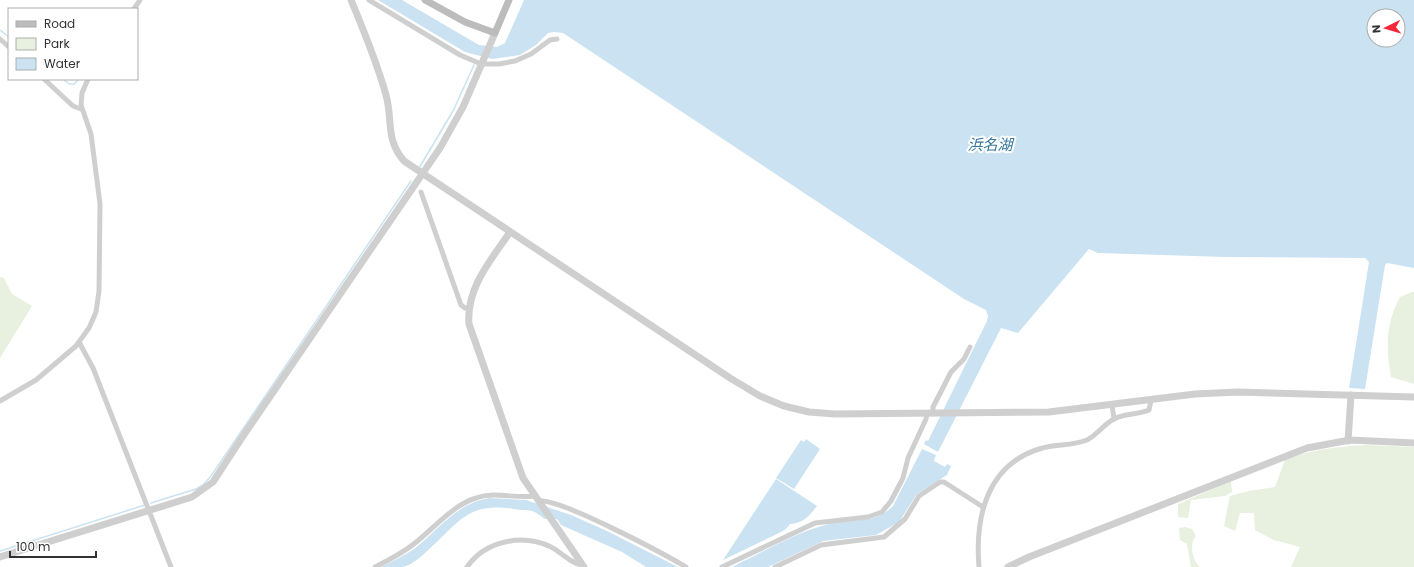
<svg xmlns="http://www.w3.org/2000/svg" width="1414" height="567" viewBox="0 0 1414 567" font-family="Poppins,'Noto Sans JP',sans-serif">
	<style>
		.green { fill: #e8f0df }
		.water { fill: #cae2f1; fill-rule: evenodd }
		.lines { fill: none; stroke-linecap: round; stroke-linejoin: round }
		.stream { stroke: #cae2f1; stroke-width: 1.5 }
		.minor { stroke: #cfcfcf; stroke-width: 5 }
		.tertiary { stroke: #cfcfcf; stroke-width: 7 }
		.secondary { stroke: #bcbcbc; stroke-width: 7 }
		.labels { text-anchor: middle; dominant-baseline: central; stroke-width: 4; stroke-linejoin: round; paint-order: stroke }
		.water-label { font-size: 15px; font-style: italic; fill: #36769e; stroke: #fff }
	</style>
	<rect width="100%" height="100%" fill="#fff"/>
	<g class="green">
		<path d="M0,277l4,1 8,16 20,12 -32,52z"/>
		<path d="M1412,292h2v92l-23,-7c-5,-31 -6,-51 9,-80z"/>
		<path d="M1365,445l49,2v120h-123l9,-20 -26,-7 -19,-10 -1,-17h-14l-5,18 -11,-5 6,-30 19,-5 26,-4 10,-27c29,-11 49,-13 80,-15z"/>
		<path d="M1231,481l1,11 -7,4 -34,4 -3,18 -10,-1v-13z"/>
		<path d="M1185,527l7,2 4,7c-7,7 -4,24 4,31h-9l-4,-23 -7,-4 -1,-12z"/>
	</g>
	<g class="water">
		<path d="M378,0h24l77,45 18,2 8,-4 19,-43h890v268l-27,-5 -2,2 -20,124 -16,-1 20,-126 -4,-4 -139,-1 -128,-4 -9,-4 -71,84 -17,-5 -63,124 -14,-8 2,-4 2,1 59,-120 1,-5 -2,-6 -22,-11 -401,-266 -9,-1 -6,1 -12,12 -16,10 -28,4 -27,-7zM1374,16h24v24h-24z"/>
		<path d="M806,439l14,10 -26,40 -18,-11 25,-38 3,2z"/>
		<path d="M922,449l14,6 -2,6 11,6 2,-3 4,2 -4,9 -30,19 -18,28 -23,13 -53,6 -55,26h-36c34,-16 69,-39 107,-45 21,-2 38,0 54,-16z"/>
		<path d="M776,479l41,27c-8,10 -13,17 -27,18l-5,6 -62,30z"/>
		<path d="M490,498l36,2 45,15 36,16 71,36h-32l-24,-15 -61,-27 -4,-6h-12c-16,-12 -13,-7 -31,-10 -47,-8 -56,15 -88,43 -6,6 -15,13 -23,15 -7,0 -15,0 -22,0 11,-6 23,-11 33,-18 24,-19 44,-47 76,-51z"/>
	</g>
	<g class="lines">
		<g class="stream">
			<path d="M0,30l9,7"/>
			<path d="M63,79l6,5h5l5,-5"/>
			<path d="M419,168l34,-57 21,-46"/>
			<path d="M151,503l45,-14 7,-4 8,-9 200,-295"/>
			<path d="M859,521l10,-1"/>
			<path d="M0,551l145,-46"/>
		</g>
		<g class="minor">
			<path d="M369,0l91,55 21,9h18l16,-3 16,-7 19,-14 7,-1"/>
			<path d="M134,9l6,-9"/>
			<path d="M0,39l9,8"/>
			<path d="M44,79l29,27 8,3"/>
			<path d="M421,192l40,113 4,3h4"/>
			<path d="M79,342l14,26 78,199"/>
			<path d="M0,401l36,-21 40,-34 13,-18 7,-16 3,-21 1,-87 -9,-70 -10,-29 1,-12 6,-14"/>
			<path d="M1112,405l2,14"/>
			<path d="M933,414v-7l18,-35 13,-13 6,-12"/>
			<path d="M538,501c20,-4 126,53 148,66"/>
			<path d="M375,567c14,-7 28,-14 40,-24 19,-15 38,-38 61,-45 19,-7 39,1 58,-2"/>
			<path d="M467,567c18,-26 55,-34 84,-20 10,5 20,17 32,18"/>
			<path d="M722,567l93,-44 53,-6 14,-5 9,-11 12,-23 5,-20 18,-39 1,-5"/>
			<path d="M775,567l46,-22 63,-8 21,-18 14,-23 21,-14h4l39,25"/>
			<path d="M979,567c-4,-49 7,-101 60,-118 15,-5 33,-3 48,-9 10,-5 17,-16 27,-21 10,-6 24,-4 35,-9l2,-10"/>
		</g>
		<g class="tertiary">
			<path d="M351,0c13,31 26,63 35,95 7,25 -1,44 18,66l326,217 30,18 24,10 25,6 26,2 214,-2 146,-18 43,-2 176,5"/>
			<path d="M510,232c-19,28 -44,56 -41,92l54,154 61,89"/>
			<path d="M1348,441l3,-46"/>
			<path d="M0,557l192,-60 21,-15 28,-43 199,-291 23,-41 32,-74"/>
			<path d="M1008,567l21,-10 278,-109 43,-8 64,3"/>
		</g>
		<path class="secondary" d="M425,0l40,22 30,11 14,-33"/>
	</g>
	<g class="labels">
		<g class="water-label">
			<text x="990" y="144">浜名湖</text>
		</g>
	</g>
	<rect x="8" y="8" width="130" height="72" fill="#ffffff" stroke="#adadad"/>
	<rect x="16" y="21" width="20" height="6" fill="#bcbcbc" stroke="#adadad"/>
	<text x="44" y="28" font-size="12" fill="#323232">Road</text>
	<rect x="16" y="38" width="20" height="12" fill="#e8f0df" stroke="#adadad"/>
	<text x="44" y="48" font-size="12" fill="#323232">Park</text>
	<rect x="16" y="58" width="20" height="12" fill="#cae2f1" stroke="#adadad"/>
	<text x="44" y="68" font-size="12" fill="#323232">Water</text>
	<g transform="translate(1386 28) rotate(265)"><circle r="19" fill="#ffffff" stroke="#adadad"/>
	<path d="M0-3L7 15L0 10L-7 15Z" fill="#f72637"/>
	<text y="-6" font-size="11" font-weight="bold" text-anchor="middle" fill="#323232">N</text>
	</g>
	<path d="M10 551v6h86v-6" fill="none" stroke="#323232" stroke-width="2"/>
	<text x="16" y="551" font-size="12" fill="#323232" stroke="#ffffff" stroke-width="3" paint-order="stroke">100 m</text>
</svg>
